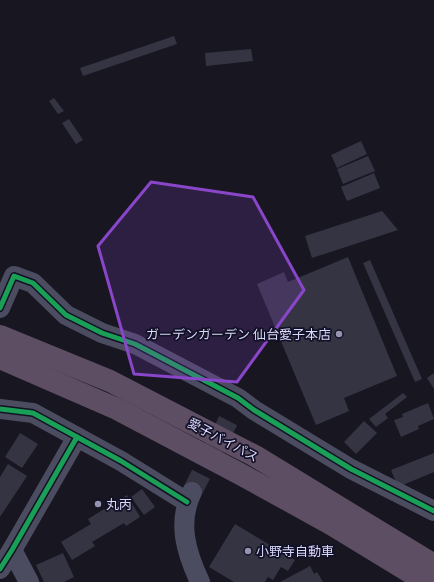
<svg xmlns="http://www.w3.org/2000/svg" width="434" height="582" viewBox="0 0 434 582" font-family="'IBM Plex Sans','Noto Sans JP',sans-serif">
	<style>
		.building { fill: #353443 }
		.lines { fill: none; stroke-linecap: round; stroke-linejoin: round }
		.minor-tunnel { stroke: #343342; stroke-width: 20; stroke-dasharray: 20 10; stroke-linecap: butt }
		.minor { stroke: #4c4c61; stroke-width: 20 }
		.highway { stroke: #5e4e64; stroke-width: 22 }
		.cycleway-casing { stroke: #131126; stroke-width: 8 }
		.cycleway { stroke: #1a9f57; stroke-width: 5 }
		.marked { fill: #8946c8; fill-opacity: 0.2; stroke: #8946c8; stroke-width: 3; stroke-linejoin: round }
		.poi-dot { fill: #9594b0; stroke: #131126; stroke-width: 1.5 }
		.labels { text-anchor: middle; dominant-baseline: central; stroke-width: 3.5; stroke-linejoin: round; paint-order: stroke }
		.poi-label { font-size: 13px; fill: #d9d8fd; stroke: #131126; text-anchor: start }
		.street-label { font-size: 13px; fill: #d9d8fd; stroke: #131126 }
	</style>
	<rect width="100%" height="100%" fill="#171621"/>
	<g class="building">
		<path d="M174,36l3,8 -94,32 -3,-8z"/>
		<path d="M251,49l2,12 -47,5 -1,-13z"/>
		<path d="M54,98l10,13 -6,3 -9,-13z"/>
		<path d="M69,119l14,21 -7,4 -14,-21z"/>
		<path d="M361,141l6,13 -30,14 -6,-13z"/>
		<path d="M368,156l7,15 -32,13 -6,-15z"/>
		<path d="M374,173l6,15 -33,13 -6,-14z"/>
		<path d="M382,211l16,19 -86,28 -7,-22z"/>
		<path d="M348,257l49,119 -53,22 5,13 -33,14 -59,-141 27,-12 4,10z"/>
		<path d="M370,260l52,119 -7,3 -52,-119z"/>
		<path d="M434,373v16l-7,-11z"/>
		<path d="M403,393l4,4 -22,17 3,4 -12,9 -7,-8z"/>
		<path d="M428,403l6,16 -16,7 1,3 -18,8 -7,-17 9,-3 -1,-3z"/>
		<path d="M364,421l13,12 -21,21 -12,-12z"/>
		<path d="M20,433l18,11 -16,24 -17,-11z"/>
		<path d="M434,453v19l-36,15 -7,-17z"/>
		<path d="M8,464l19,12 -27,41v-40z"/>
		<path d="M142,489l13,18 -11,8 -13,-18z"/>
		<path d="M127,495l13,22 -14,9 -2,-3 -32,19 3,4 -23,14 -11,-18 30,-18 -3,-5z"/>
		<path d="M235,524l60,36 -7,11 -7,-4 -8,13 -5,-3 -3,5h-31l-25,-15z"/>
		<path d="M63,553l11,24 -10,5h-20l-8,-17z"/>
		<path d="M310,566l4,8 3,-2 6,10h-43z"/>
	</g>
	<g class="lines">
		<path class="minor-tunnel" d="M192,492l40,-79"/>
		<g class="minor">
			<path d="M0,308l14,-32 19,7 33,32 36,18 33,11 103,54 16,12 97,59 83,42"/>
			<path d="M0,409l33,4 88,48 66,41"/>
			<path d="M192,492c-15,31 -6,60 8,90"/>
			<path d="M12,550l17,32"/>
			<path d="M0,569l12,-19 65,-113"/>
		</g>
		<g class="highway">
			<path d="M0,336l110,45 145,75 179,109"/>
			<path d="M0,358l117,51 125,66 89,49 95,58"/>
		</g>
		<g class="cycleway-casing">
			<g id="cycleway">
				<path d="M0,308l14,-32 19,7 33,32 36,18 33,11 103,54 16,12 97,59 83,42"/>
				<path d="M0,409l33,4 88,48 66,41"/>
				<path d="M0,569l12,-19 65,-113"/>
			</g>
		</g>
		<use href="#cycleway" class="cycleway"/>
	</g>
	<path class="marked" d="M151,182l102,15 51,93 -67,92 -103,-8 -36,-128z"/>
	<g class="poi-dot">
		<circle cx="339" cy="334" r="4"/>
		<circle cx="98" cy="504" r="4"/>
		<circle cx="248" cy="551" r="4"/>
	</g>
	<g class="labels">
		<g class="poi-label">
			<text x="331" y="334" text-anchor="end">ガーデンガーデン 仙台愛子本店</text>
			<text x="106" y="504">丸丙</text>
			<text x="256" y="551">小野寺自動車</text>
		</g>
		<g class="street-label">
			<text transform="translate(223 440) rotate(28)">愛子バイパス</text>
		</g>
	</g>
</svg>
